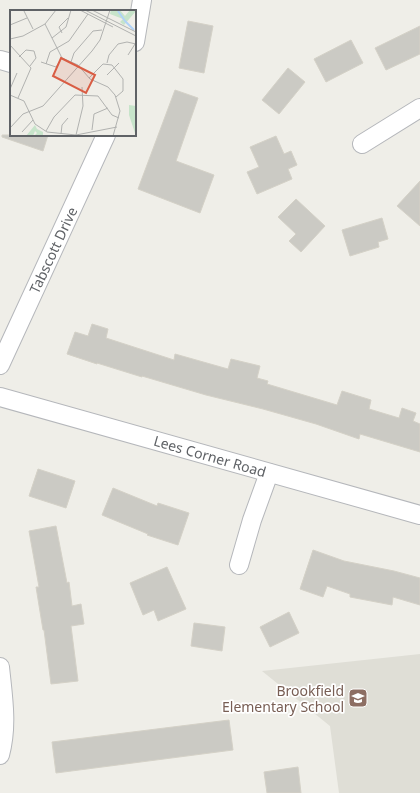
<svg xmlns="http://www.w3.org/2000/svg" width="420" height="793" viewBox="0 0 420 793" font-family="'Noto Sans',sans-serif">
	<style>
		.education { fill: #dfded6 }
		.building { fill: #cbcac4; stroke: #d4d1c7 }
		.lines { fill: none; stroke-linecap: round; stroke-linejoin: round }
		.minor-casing { stroke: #b5b7bb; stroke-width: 20 }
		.minor { stroke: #fff; stroke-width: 18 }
		.labels { text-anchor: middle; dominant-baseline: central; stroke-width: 3.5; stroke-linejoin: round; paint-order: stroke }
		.street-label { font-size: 14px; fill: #5f6266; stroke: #fff }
		.education-label { font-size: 14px; fill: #785e54; stroke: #fff; text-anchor: end }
		.inset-river { fill: none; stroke: #b0d2f7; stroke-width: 2 }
		.inset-road { fill: none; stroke: #b1b2b0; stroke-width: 1 }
		.view { fill: #d95d44; fill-opacity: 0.15; stroke: #d95d44; stroke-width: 2 }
		.inset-edge { fill: none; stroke: #5f6266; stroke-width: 2 }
	</style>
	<rect width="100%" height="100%" fill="#efeee8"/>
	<path class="education" d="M420,654v139h-81l-9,-67 -68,-55z"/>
	<g class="building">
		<path d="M188,21l25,5 -9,47 -25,-5z"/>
		<path d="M420,26v28l-34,16 -11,-22z"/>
		<path d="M351,40l12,23 -37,19 -12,-23z"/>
		<path d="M288,68l17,14 -26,32 -17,-14z"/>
		<path d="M175,90l23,8 -22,63 38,14 -14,38 -62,-24z"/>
		<path d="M2,135h46l-5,16 -41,-14z"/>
		<path d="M276,136l8,18 7,-3 6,14 -9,4 4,10 -35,15 -10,-22 12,-5 -9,-20z"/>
		<path d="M420,181v45l-23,-20z"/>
		<path d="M296,199l29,27 -24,26 -12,-11 7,-7 -18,-17z"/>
		<path d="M382,218l6,21 -10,3 1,5 -29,9 -8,-26z"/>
		<path d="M92,324l16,5 -2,9 68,22 1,-6 53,15 3,-10 29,7 -3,12 11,3 -1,3 70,21 5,-14 29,9 -2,9 30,9 3,-10 14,5 -3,8 7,3v28l-60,-18 -1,5 -43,-15 -53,-15 -57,-14 -64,-19v1l-45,-14v1l-30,-10 8,-22 13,4z"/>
		<path d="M38,469l37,12 -9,27 -37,-12z"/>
		<path d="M113,488l44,18 1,-3 31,10 -11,32 -31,-10 1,-1 -46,-19z"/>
		<path d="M56,526l11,57 2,-1 3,24 9,-2 3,20 -13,2 7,55 -27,3 -7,-54h-1l-7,-43h3l-10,-56z"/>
		<path d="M313,550l31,11 50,10 26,7v27l-27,-8 -1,8 -42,-8v-3l-23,-8 -4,11 -23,-8z"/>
		<path d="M167,567l19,42 -28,12 -4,-11 -11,5 -13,-32z"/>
		<path d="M289,612l10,21 -29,14 -10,-20z"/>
		<path d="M194,623l31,4 -3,24 -31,-5z"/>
		<path d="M229,720l4,30 -177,23 -4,-31z"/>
		<path d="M298,767l3,26h-34l-3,-21z"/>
	</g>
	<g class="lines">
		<g class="minor-casing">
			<g id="minor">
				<path d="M135,42l7,-42"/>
				<path d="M0,60l11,3"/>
				<path d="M362,144l58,-36"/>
				<path d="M0,365l106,-230"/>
				<path d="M0,397l420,118"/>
				<path d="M239,565l13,-45 17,-47"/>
				<path d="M0,667c3,30 8,58 0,88"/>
			</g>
		</g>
		<use href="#minor" class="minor"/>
	</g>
	<defs>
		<g id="school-square" transform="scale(1)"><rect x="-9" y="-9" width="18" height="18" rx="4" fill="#8d6e63" stroke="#fff"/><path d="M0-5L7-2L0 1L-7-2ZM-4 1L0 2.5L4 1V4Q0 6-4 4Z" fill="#fff"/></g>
	</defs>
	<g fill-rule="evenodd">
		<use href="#school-square" x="358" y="698"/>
	</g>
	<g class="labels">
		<g class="street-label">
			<text transform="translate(53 250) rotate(-65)">Tabscott Drive</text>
			<text transform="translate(210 456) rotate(16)">Lees Corner Road</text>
		</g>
		<g class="education-label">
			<text x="344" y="690">Brookfield<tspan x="344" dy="16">Elementary School</tspan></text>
		</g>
	</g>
	<g transform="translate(10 10)">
		<rect width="126" height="126" fill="#efeee8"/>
		<path d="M101,0h9l5,6 5,-6 6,1 -12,14 -4,-3 3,-3 -13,-5zM119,95l7,1v30l-7,-21zM25,115l2,4 6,3v4l-8,-1 2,-2 -2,-2 -2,5h-7z" fill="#c7e4ca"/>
		<path class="inset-river" d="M108,1l7,10M115,11l9,9"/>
		<path class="inset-road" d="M70,0l33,17M75,0l51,26M82,0l44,22M14,1l9,18M35,14l17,34 16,7 12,14 18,8 7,8 5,16 -7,25M0,15l17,-7M52,23l-3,-6 9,-9M42,28l14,-11 5,-17M0,29l13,-3 22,-12 11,-14M0,35l21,23 -13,30M118,45l7,-11M9,47l7,-7 8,1 2,7 -6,8M31,52l15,5 6,-9M61,52l3,-9 19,-22 9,-1M97,53l2,-8 9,-11 9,-2 9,2M36,54l4,-12 19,-11 19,-27M97,65l12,-12M79,68l14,-14 9,1 11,14v12l-7,6M0,79l7,-16M0,85l14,6 11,23 12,8 29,3 41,-8M0,118l13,-14 20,-8 49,-55 8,-11 10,-30M82,120l2,-16 14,-6M36,121l8,-14 21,-22 23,1 14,19 7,3M12,122l11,-12M51,124l1,-9 6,-7M66,125l7,-29 -1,-19"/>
		<path class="view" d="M51,48l34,17 -9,18 -33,-17z"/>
		<rect width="126" height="126" class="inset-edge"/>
	</g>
</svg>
